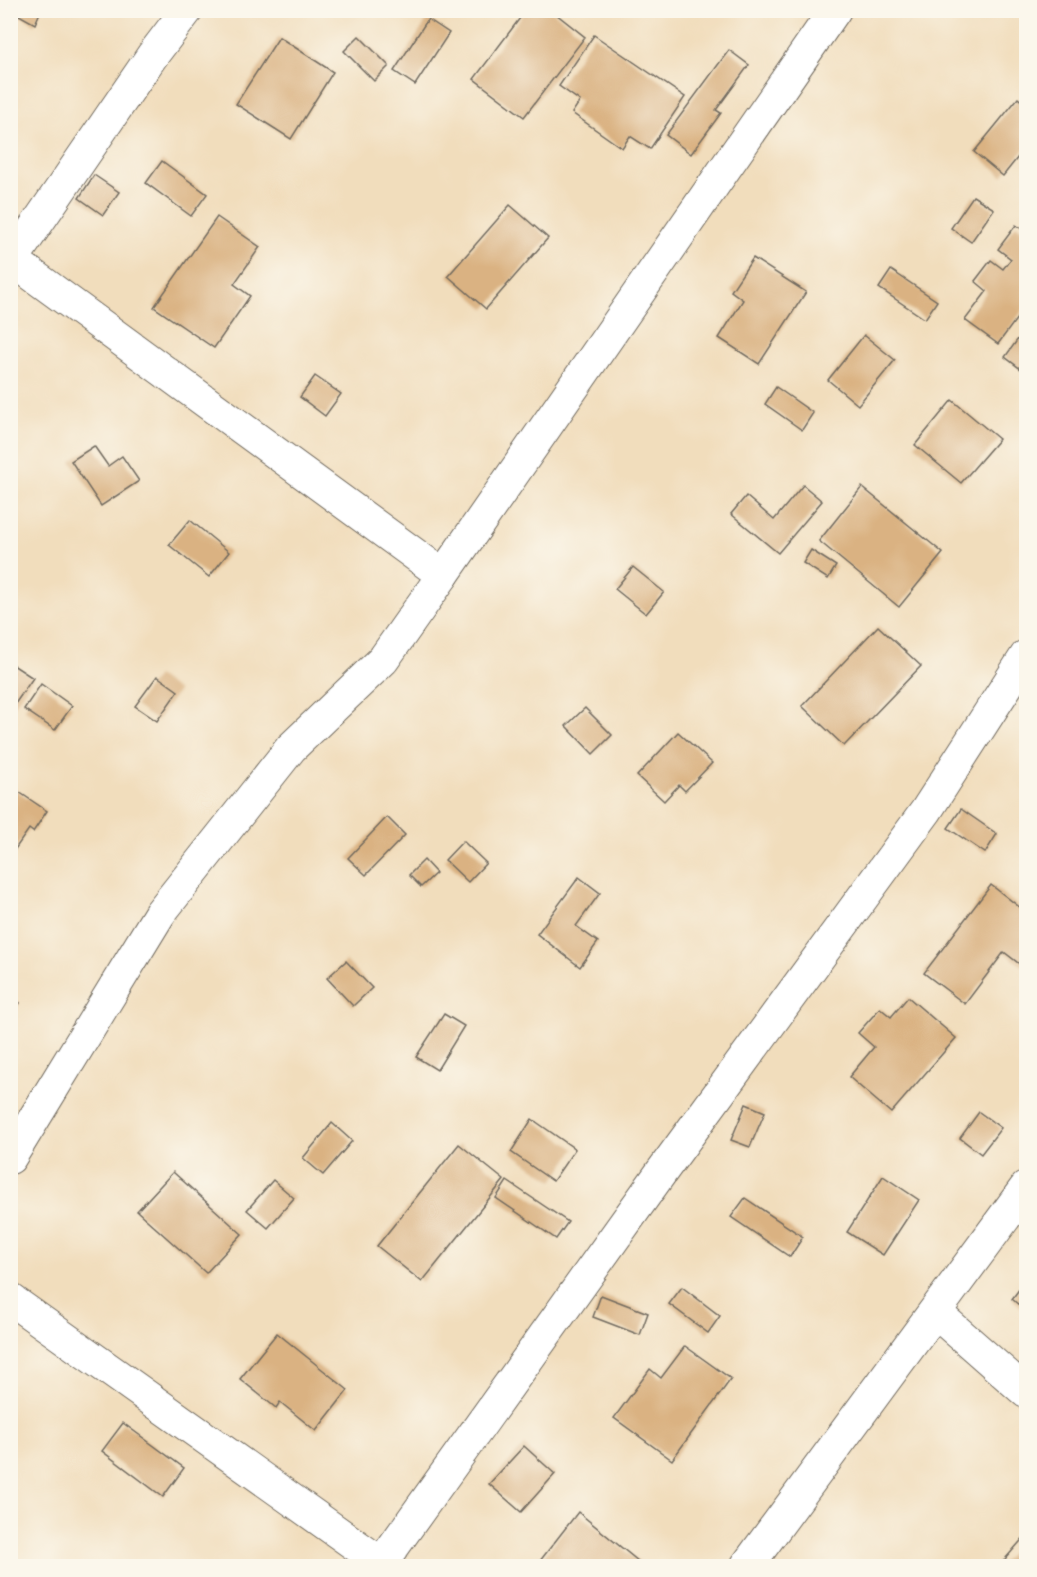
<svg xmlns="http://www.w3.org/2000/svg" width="1037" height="1577" viewBox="0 0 1037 1577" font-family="Delius,sans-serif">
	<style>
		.building { fill: #dab282 }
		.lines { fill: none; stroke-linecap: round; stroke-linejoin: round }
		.minor-casing { stroke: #70695e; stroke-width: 34 }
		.secondary-casing { stroke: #70695e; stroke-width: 35 }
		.minor { stroke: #fff; stroke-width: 32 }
		.secondary { stroke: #fff; stroke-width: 33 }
	</style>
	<rect width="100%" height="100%" fill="#fbf7ec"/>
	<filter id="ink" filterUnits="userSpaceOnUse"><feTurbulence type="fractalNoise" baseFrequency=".0167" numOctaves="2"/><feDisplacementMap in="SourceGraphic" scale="12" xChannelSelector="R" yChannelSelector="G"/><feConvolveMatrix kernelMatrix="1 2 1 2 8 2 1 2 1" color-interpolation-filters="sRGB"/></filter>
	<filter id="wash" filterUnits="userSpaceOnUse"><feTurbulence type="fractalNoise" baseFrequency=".008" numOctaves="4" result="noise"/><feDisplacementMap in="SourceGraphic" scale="24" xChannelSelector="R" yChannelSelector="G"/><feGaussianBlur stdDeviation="1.35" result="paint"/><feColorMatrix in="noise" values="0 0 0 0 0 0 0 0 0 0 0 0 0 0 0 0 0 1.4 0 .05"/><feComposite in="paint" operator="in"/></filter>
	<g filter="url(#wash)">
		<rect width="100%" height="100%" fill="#f1ddbc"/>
		<g id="blocks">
			<g class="building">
				<path d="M10,10h31l-6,14z"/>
				<path d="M526,10h25l34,27 -61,80 -50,-38z"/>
				<path d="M428,19l21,14 -34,52 -21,-14z"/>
				<path d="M594,35l91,62 -35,52 -20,-13 -8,12 -50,-35 8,-12 -21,-15z"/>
				<path d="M359,36l30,30 -15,15 -30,-30z"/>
				<path d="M279,37l54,35 -42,67 -55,-35z"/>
				<path d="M729,50l20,15 -33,45 5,3 -30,41 -25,-19z"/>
				<path d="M1018,98l8,7v42l-23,29 -29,-24z"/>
				<path d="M162,161l45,33 -16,22 -45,-33z"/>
				<path d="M94,175l25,17 -16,23 -24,-17z"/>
				<path d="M973,196l21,13 -23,33 -20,-14z"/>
				<path d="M510,205l38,33 -62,71 -38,-33z"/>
				<path d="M217,217l43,30 -26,37 16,12 -36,52 -60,-41z"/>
				<path d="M1016,225l10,7v74l-28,38 -33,-24 22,-29 -12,-10 16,-21 12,9 8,-10 -13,-10z"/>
				<path d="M753,258l53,34 -47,72 -40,-26 24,-38 -12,-9z"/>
				<path d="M891,270l46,31 -12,18 -46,-31z"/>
				<path d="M864,335l31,25 -37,45 -30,-25z"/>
				<path d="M1018,339l8,5v29l-21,-16z"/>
				<path d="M315,376l26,18 -16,22 -25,-19z"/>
				<path d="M776,387l37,26 -11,17 -37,-26z"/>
				<path d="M952,400l47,39 -38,44 -46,-38z"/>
				<path d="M94,446l14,20 14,-10 17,25 -38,25 -30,-45z"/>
				<path d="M803,485l19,16 -44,52 -47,-39 15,-18 28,24z"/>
				<path d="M862,487l81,66 -44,54 -80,-66z"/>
				<path d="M190,520l39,32 -20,25 -40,-32z"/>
				<path d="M811,550l25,16 -8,13 -25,-16z"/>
				<path d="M633,567l31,25 -18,22 -31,-25z"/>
				<path d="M878,626l43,40 -77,80 -42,-40z"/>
				<path d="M10,663l23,15 -23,33z"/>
				<path d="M157,676l21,15 -21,30 -22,-15z"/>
				<path d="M41,684l31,22 -17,24 -31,-21z"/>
				<path d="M585,708l27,27 -19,19 -27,-28z"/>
				<path d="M678,732l34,31 -27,28 -6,-6 -15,16 -27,-25z"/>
				<path d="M10,786l37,25 -14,21 -4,-3 -16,23 -3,-2z"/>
				<path d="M961,809l36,25 -12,19 -37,-25z"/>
				<path d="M387,817l18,18 -39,40 -18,-17z"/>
				<path d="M463,841l23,22 -18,19 -23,-22z"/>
				<path d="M424,860l12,13 -15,14 -12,-12z"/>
				<path d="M579,877l21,16 -24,33 22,16 -18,25 -43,-33z"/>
				<path d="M991,885l35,27v57l-22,-17 -39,52 -41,-31z"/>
				<path d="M346,961l26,27 -19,18 -26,-28z"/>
				<path d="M10,996l10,7 -10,12z"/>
				<path d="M908,997l48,41 -65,75 -42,-36 25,-30 -16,-14 22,-25 11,9z"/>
				<path d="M444,1014l20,12 -27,44 -21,-13z"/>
				<path d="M746,1104l19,8 -15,35 -19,-7z"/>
				<path d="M979,1112l22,16 -20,26 -21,-16z"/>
				<path d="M532,1119l43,30 -22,32 -42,-29z"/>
				<path d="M332,1123l20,18 -29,34 -20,-17z"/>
				<path d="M459,1144l45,36 -82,102 -45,-36z"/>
				<path d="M173,1172l69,62 -36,39 -69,-62z"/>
				<path d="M883,1176l36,24 -36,55 -36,-23z"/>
				<path d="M273,1180l21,18 -26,30 -21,-18z"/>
				<path d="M507,1181l61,41 -12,17 -60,-41z"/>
				<path d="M745,1198l58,39 -13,20 -59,-40z"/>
				<path d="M1026,1280v31l-14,-12z"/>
				<path d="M682,1287l38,29 -12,17 -39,-29z"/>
				<path d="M601,1295l47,18 -8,22 -47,-18z"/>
				<path d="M277,1333l71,57 -32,41 -36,-29 -4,6 -36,-29z"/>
				<path d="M685,1346l46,33 -59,81 -58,-42 36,-49 11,9z"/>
				<path d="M123,1423l61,45 -21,29 -61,-46z"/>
				<path d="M524,1446l31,28 -34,38 -32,-28z"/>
				<path d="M578,1512l66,54h-108z"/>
				<path d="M1026,1535v31h-27z"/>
			</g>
		</g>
	</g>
	<g filter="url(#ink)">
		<use href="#blocks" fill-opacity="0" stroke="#70695e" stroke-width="1.5"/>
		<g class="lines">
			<g class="minor-casing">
				<g id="minor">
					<path d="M12,260l431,315 392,-565"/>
					<path d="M10,263l142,-207 35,-46"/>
					<path d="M10,1158l150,-245 131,-165 92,-88 60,-85"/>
					<path d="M10,1299l375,267"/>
					<path d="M935,1312l91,80"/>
					<path d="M381,1564l279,-390 266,-363 100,-155"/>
				</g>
			</g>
			<g class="secondary-casing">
				<path id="secondary" d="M747,1566l279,-378"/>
			</g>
			<use href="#minor" class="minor"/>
			<use href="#secondary" class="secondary"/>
		</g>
	</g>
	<rect width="1037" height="1577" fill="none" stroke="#fbf7ec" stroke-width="36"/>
</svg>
